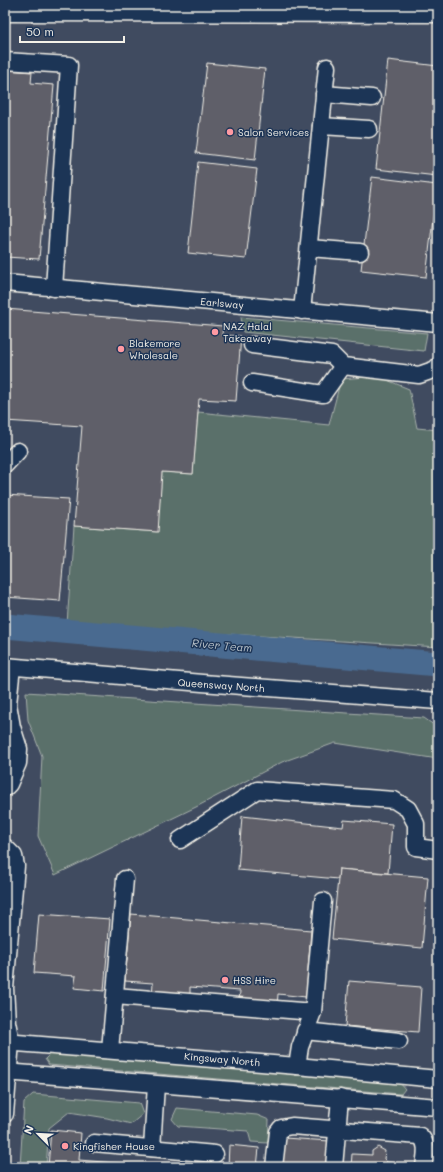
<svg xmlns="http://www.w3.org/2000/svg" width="443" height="1172" viewBox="0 0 443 1172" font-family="Mali,sans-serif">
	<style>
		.built { fill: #3f4b60 }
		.green { fill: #5a6f6b; stroke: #a7b0aa }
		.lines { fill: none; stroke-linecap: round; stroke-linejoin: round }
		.river { stroke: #4a6b90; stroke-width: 25 }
		.building { fill: #5f5f69; stroke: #f4f1e8 }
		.minor-casing { stroke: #f4f1e8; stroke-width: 19 }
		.minor { stroke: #1d3557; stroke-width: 16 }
		.poi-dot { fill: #ff9aa2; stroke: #1d3557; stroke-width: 1.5 }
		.labels { text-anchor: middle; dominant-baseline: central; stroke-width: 3; stroke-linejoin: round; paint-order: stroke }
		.poi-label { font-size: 10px; fill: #f4f1e8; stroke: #1d3557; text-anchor: start }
		.street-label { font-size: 10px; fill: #f4f1e8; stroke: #1d3557 }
		.water-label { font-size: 11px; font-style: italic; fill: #b8c2c9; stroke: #1d3557 }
	</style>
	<rect width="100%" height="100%" fill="#31425c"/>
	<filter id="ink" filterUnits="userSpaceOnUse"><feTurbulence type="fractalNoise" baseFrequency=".025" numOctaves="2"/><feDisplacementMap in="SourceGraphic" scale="8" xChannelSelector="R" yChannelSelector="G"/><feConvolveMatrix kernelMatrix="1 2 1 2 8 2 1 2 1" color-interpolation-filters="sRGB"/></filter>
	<g filter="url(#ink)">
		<rect class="built" x="5" y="5" width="433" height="1162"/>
		<g class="green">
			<path d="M241,317l186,16 -3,18 -181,-19z"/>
			<path d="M377,376l32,13 8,39 21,2v217l-371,-23 7,-98 83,6 5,-60 31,2 5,-62 131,13 12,-46z"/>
			<path d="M26,692l398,26 14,10v31l-103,-16 -53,19 -86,45 -141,68 -17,-39 4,-80 -14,-36z"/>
			<path d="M50,1054l350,29 5,6 -4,5 -352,-29 -4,-6z"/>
			<path d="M33,1094l106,9 4,11 -12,10 -24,-6 -38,-6 -20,16 -3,39h-26l4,-65z"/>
			<path d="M177,1108l80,7 12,5 -1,23 -17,-1 -3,-11 -70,-5 -6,-7z"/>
		</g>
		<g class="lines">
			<path class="river" d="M5,626l433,38"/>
		</g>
		<g class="building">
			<path d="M388,60l50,6 -1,110 -61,-7z"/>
			<path d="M207,63l58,6 -10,91 -59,-7z"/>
			<path d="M5,70l27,2 -1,11 23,2 -15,174 -34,-2z"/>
			<path d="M198,162l59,7 -11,90 -58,-6z"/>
			<path d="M372,177l65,8 -11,92 -65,-7z"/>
			<path d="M5,309l218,17 -1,9 19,1 -5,65 -37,-2 -6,75 -31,-2 -4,60 -84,-6 8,-100 -77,-5z"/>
			<path d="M5,495l64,4 -9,102 -55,-4z"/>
			<path d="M242,816l101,11 1,-7 48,4 -4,49 -49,-4 -1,10 -100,-9z"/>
			<path d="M339,869l89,8 -6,71 -90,-9z"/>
			<path d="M39,914l71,5 -6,72 -30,-3 2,-12 -42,-3z"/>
			<path d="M131,914l180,16 -5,67 -28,-3 -1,13 -38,-5 1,-11 -50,-4v11l-38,-2 1,-13 -28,-2z"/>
			<path d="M349,981l72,6 -3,45 -73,-6z"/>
			<path d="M51,1130l30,3 -2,27 84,7h-115z"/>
			<path d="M284,1138l46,3 -2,26h-46z"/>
			<path d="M229,1145l30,3 -2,19h-29z"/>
			<path d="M378,1147l7,4 -1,8 3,3 10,1 3,4h-49l1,-13 20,1v-4z"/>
		</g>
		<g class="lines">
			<g class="minor-casing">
				<g id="minor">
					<path d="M5,13l433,1"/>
					<path d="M5,61l64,4 -15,223"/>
					<path d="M324,94l48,4"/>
					<path d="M321,126l48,3"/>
					<path d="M309,248l51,4"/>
					<path d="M5,283l433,40"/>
					<path d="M302,311l25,-244"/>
					<path d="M252,345l80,10 11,11 76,9 17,-6 2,-3"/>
					<path d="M252,383l71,11 20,-28"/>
					<path d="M5,465l13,-14"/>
					<path d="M5,666l197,17 236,18"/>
					<path d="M5,705l3,-1 4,-37"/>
					<path d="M5,788l4,-4 9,-21 1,-14 -7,-22 -4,-23"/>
					<path d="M180,840l77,-50 137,10 14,9 8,15v23l22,3"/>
					<path d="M5,847l9,9 2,10 -11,122 2,34 4,20 -6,72"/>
					<path d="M115,996l198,16"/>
					<path d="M305,1031l94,10"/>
					<path d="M5,1042l292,24 141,13"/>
					<path d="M110,1050l15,-171"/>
					<path d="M297,1066l3,-19 13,-35 10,-111"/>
					<path d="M5,1072c144,12 289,22 433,35"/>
					<path d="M94,1143l121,11"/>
					<path d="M152,1148l4,-63"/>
					<path d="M274,1167l4,-35 3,-4 11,-2 128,10c9,8 5,20 4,31"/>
					<path d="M334,1167l6,-69"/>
				</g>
			</g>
			<use href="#minor" class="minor"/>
		</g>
	</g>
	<g class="poi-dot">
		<circle cx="230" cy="132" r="4"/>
		<circle cx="215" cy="332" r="4"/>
		<circle cx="121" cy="349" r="4"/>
		<circle cx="225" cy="980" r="4"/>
		<circle cx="65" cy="1146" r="4"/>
	</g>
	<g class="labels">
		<g class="poi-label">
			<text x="238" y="132">Salon Services</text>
			<text x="223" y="326">NAZ Halal<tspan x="223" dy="12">Takeaway</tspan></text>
			<text x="129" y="343">Blakemore<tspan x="129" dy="12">Wholesale</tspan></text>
			<text x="233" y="980">HSS Hire</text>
			<text x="73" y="1146">Kingfisher House</text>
		</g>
		<g class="street-label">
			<text transform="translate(222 303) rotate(5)">Earlsway</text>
			<text transform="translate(221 685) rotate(4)">Queensway North</text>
			<text transform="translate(222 1059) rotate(5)">Kingsway North</text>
		</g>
		<g class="water-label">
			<text transform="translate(222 645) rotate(5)">River Team</text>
		</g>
	</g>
	<rect width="443" height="1172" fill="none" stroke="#1d3557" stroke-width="20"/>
	<rect x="10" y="10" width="423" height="1152" fill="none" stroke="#f4f1e8" stroke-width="1.5" filter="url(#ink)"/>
	<g transform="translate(38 1134) rotate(294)" stroke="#1d3557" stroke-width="3" paint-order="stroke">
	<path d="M0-3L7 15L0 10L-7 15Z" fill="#f4f1e8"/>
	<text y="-6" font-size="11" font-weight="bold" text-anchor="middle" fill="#f4f1e8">N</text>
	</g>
	<path d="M20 36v6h104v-6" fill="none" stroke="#f4f1e8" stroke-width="2"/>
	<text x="26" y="36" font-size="12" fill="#f4f1e8" stroke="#1d3557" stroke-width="3" paint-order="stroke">50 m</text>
</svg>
